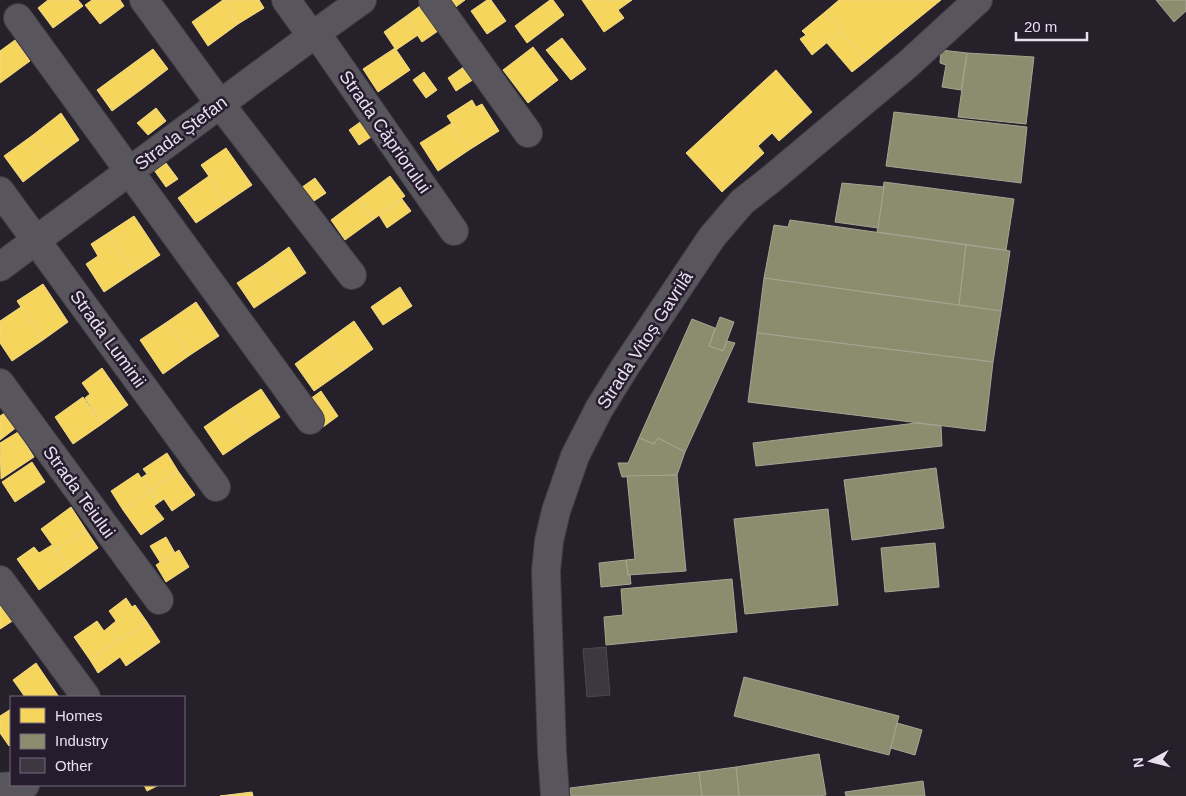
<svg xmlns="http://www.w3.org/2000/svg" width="1186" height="796" viewBox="0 0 1186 796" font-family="Arial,sans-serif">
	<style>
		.homes { fill: #f6d55c; stroke: #f2d988 }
		.industry { fill: #8c8c6e; stroke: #a7a694 }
		.building { fill: #3d3741; stroke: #4c474f }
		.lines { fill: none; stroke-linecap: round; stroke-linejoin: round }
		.minor-casing { stroke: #413d46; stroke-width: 30 }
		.minor { stroke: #59555d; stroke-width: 28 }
		.labels { text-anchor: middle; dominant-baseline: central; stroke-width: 5; stroke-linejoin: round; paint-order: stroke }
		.street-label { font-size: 18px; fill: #e7e1ee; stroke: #261c2e }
	</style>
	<rect width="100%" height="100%" fill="#25202a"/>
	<g class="homes">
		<path d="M48,0h30l5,6 -30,22 -15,-20z"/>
		<path d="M92,0h28l4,6 -24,18 -15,-19z"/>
		<path d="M223,0l15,24 -30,22 -16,-24z"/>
		<path d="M223,0h36l5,8 -26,16z"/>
		<path d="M447,0h18l-12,9z"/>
		<path d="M487,0h4l15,21 -19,13 -16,-23z"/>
		<path d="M550,0h3l11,15 -37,28 -12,-17z"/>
		<path d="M582,0h50l-14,10 6,8 -20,14z"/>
		<path d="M839,0h102l-75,61 -41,-49z"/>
		<path d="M420,6l18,25 -16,11 -17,-25z"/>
		<path d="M825,12l16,19 -29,24 -12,-16 6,-4 -4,-4z"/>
		<path d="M405,17l13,18 -22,15 -12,-18z"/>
		<path d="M841,31l25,30 -14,11 -25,-29z"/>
		<path d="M562,38l24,31 -15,11 -25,-30z"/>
		<path d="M15,40l15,21 -30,22v-32z"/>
		<path d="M533,47l25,33 -30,23 -25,-33z"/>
		<path d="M395,48l15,22 -32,22 -15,-23z"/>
		<path d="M153,49l15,20 -26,20 -15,-21z"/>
		<path d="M468,64l9,13 -21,14 -8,-13z"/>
		<path d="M127,68l15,21 -30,22 -15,-21z"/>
		<path d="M776,70l36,42 -33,29 -7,-8 -14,13 6,7 -42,39 -36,-39z"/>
		<path d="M424,72l13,18 -11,8 -13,-18z"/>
		<path d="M472,100l4,7 6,-3 17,27 -30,19 -22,-34z"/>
		<path d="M156,108l10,13 -18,14 -11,-12z"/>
		<path d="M61,113l18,27 -27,20 -19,-25z"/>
		<path d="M366,118l11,15 -18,12 -10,-15z"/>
		<path d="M452,123l17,27 -31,21 -18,-28z"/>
		<path d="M33,135l19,25 -29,22 -19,-26z"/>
		<path d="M226,148l26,37 -25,17 -26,-37z"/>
		<path d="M166,163l12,16 -12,8 -12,-17z"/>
		<path d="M209,176l18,26 -31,21 -18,-25z"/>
		<path d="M390,176l15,20 -31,23 -15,-20z"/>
		<path d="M315,178l11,15 -18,12 -10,-15z"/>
		<path d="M359,199l15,20 -29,21 -14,-20z"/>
		<path d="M402,199l9,12 -24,17 -8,-13z"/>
		<path d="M134,216l26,39 -26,17 -26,-39z"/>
		<path d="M108,233l26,39 -30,20 -18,-28 12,-8 -7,-12z"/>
		<path d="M289,247l17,26 -25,17 -17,-25z"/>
		<path d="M264,265l17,25 -27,18 -17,-25z"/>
		<path d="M43,284l25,38 -25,18 -26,-39z"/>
		<path d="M400,287l12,19 -29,19 -12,-18z"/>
		<path d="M196,302l23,34 -29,19 -23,-33z"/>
		<path d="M21,307l22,33 -31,21 -12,-18v-22z"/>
		<path d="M354,321l19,28 -29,21 -19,-28z"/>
		<path d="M167,322l23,33 -27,19 -23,-34z"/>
		<path d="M325,342l19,28 -30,21 -19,-27z"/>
		<path d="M102,368l26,37 -26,19 -17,-26 5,-4 -8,-11z"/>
		<path d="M261,389l19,28 -29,19 -19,-28z"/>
		<path d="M321,391l17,25 -15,11 -17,-25z"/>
		<path d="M83,397l19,27 -29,20 -18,-27z"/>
		<path d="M232,408l19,28 -28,19 -19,-28z"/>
		<path d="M6,412l11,15 -17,13v-24z"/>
		<path d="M18,432l16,25 -33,22 -1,-36z"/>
		<path d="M167,453l11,18 -28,20 -9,-13 6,-4 -4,-5z"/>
		<path d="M32,462l13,20 -30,20 -13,-20z"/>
		<path d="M178,471l17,24 -23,16 -8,-12 -6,4 -8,-12z"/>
		<path d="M138,473l12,18 -27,19 -12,-19z"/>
		<path d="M150,491l8,12 -4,3 10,13 -23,16 -18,-25z"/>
		<path d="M71,507l15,23 -30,20 -15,-21z"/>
		<path d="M86,530l12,18 -29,21 -13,-19z"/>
		<path d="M166,537l9,16 -15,9 -10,-16z"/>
		<path d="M52,545l17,24 -30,21 -22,-31 17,-12 5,6z"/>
		<path d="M179,550l10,17 -23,15 -10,-17z"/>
		<path d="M126,598l6,9 3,-2 12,17 -27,18 -10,-14 6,-5 -7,-10z"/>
		<path d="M0,600l14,20 -14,9z"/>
		<path d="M97,621l7,10 6,-5 10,14 -30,20 -16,-23z"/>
		<path d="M147,622l13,20 -34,24 -6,-9 -22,16 -8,-13z"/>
		<path d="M36,663l23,34h-34l-12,-17z"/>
		<path d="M11,709v35l-2,2 -9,-13v-17z"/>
		<path d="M144,785h15l-12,6z"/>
		<path d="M252,792l1,4h-33z"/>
	</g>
	<g class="industry">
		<path d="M1156,0h30v11l-12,11z"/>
		<path d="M941,50l26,3 -6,37 -19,-3 4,-22 -6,-2z"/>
		<path d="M967,53l67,4 -8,67 -68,-7z"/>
		<path d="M894,112l133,15 -6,56 -135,-17z"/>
		<path d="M884,182l130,17 -8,51 -129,-18z"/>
		<path d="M842,183l42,4 -6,41 -43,-6z"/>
		<path d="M790,220l176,25 -7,60 -195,-27 10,-53 14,2z"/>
		<path d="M966,245l44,6 -9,60 -42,-6z"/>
		<path d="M764,278l237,33 -8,51 -236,-29z"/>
		<path d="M720,317l14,5 -11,29 -14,-5z"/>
		<path d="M692,319l23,9 -6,18 14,5 4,-10 8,2 -50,109 -27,-14 -4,6 -15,-6z"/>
		<path d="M757,333l236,29 -8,69 -237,-29z"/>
		<path d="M916,423l25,3 1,20 -186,20 -3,-23z"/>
		<path d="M639,438l15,6 4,-6 27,14 -8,23 -55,2 -4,-14h10z"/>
		<path d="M936,468l8,60 -92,12 -8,-60z"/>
		<path d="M677,475l9,96 -58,4 -2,-15 9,-1 -8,-83z"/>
		<path d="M828,509l10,96 -93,9 -11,-95z"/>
		<path d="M935,543l4,44 -54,5 -4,-44z"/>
		<path d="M626,560l2,15h2l1,9 -30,3 -2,-24z"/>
		<path d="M732,579l5,53 -131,13 -2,-28 19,-2 -2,-26z"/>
		<path d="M744,677l155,39 -10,39 -155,-39z"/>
		<path d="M897,723l25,7 -7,25 -24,-7z"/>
		<path d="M819,754l7,41 -8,1h-79l-3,-29z"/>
		<path d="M736,767l3,29h-37l-3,-24z"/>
		<path d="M699,772l3,24h-131l-1,-8z"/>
		<path d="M923,781l2,15h-79l-1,-4z"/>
	</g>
	<path class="building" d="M606,647l4,48 -23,2 -4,-48z"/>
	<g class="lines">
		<g class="minor-casing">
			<g id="minor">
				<path d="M144,0l76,104 132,171"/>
				<path d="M286,0l26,36"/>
				<path d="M433,0l95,133"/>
				<path d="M18,18l292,402"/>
				<path d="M316,33l138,198"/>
				<path d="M0,191l216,296"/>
				<path d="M0,267l312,-231 50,-36"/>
				<path d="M0,383l159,217"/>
				<path d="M0,580l86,117"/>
				<path d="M0,787l25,-2"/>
				<path d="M555,796l-3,-44 -6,-181 3,-30 7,-30 19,-55 24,-47 26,-42 87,-130 30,-35 28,-22 137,-115 71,-65"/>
			</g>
		</g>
		<use href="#minor" class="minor"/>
	</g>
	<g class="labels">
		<g class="street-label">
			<text transform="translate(385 132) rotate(55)">Strada Căpriorului</text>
			<text transform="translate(181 133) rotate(-37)">Strada Ștefan</text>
			<text transform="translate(108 339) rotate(54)">Strada Luminii</text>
			<text transform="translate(645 340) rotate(-57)">Strada Vitoș Gavrilă</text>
			<text transform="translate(79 492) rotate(54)">Strada Teiului</text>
		</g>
	</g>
	<rect x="10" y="696" width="175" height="90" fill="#261c2e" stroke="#736b7b"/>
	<rect x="20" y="708" width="25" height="15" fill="#f6d55c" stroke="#736b7b"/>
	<text x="55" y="721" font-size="15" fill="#e7e1ee">Homes</text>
	<rect x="20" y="734" width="25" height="15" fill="#8c8c6e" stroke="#736b7b"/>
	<text x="55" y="746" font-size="15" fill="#e7e1ee">Industry</text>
	<rect x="20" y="758" width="25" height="15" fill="#3d3741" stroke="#736b7b"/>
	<text x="55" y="771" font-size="15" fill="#e7e1ee">Other</text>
	<g transform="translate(1151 761) rotate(263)" stroke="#261c2e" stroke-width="4" paint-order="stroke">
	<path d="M0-4L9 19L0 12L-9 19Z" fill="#e7e1ee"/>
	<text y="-8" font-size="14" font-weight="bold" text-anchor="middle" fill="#e7e1ee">N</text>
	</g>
	<path d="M1016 32v8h71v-8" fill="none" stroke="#e7e1ee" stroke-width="2.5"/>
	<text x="1024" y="32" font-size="15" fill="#e7e1ee" stroke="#261c2e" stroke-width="4" paint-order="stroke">20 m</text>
</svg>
